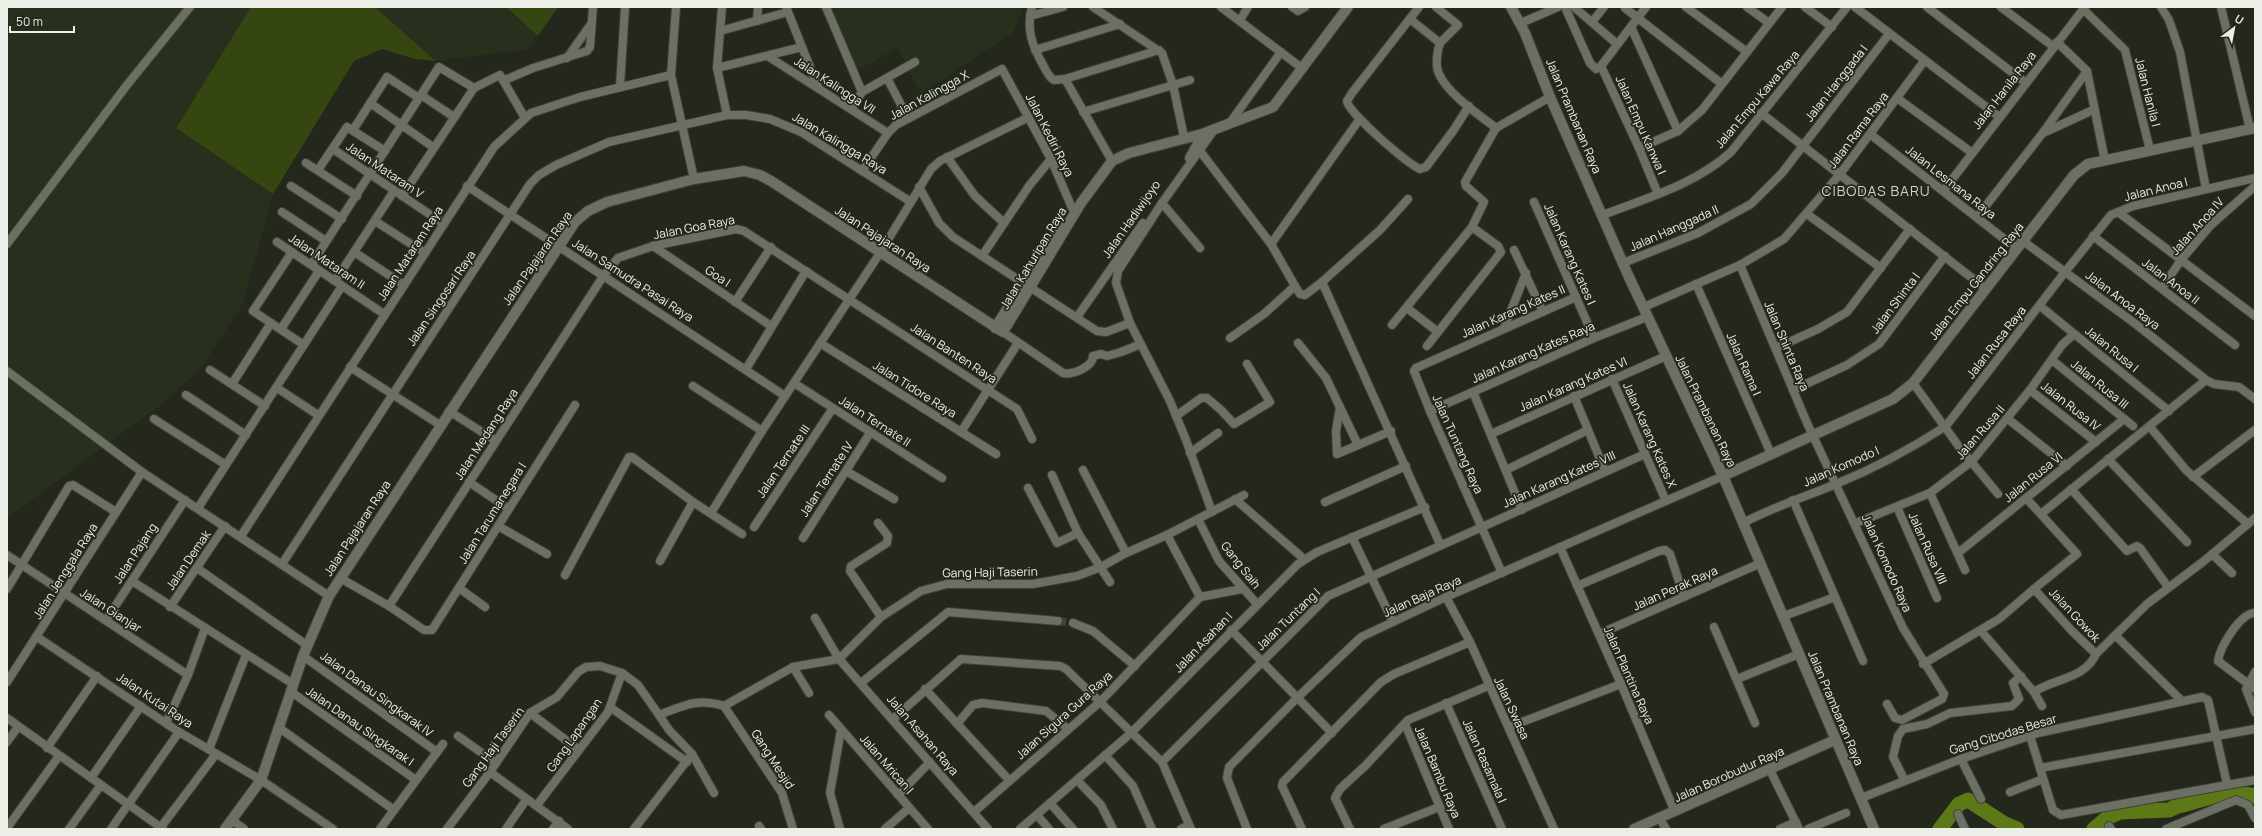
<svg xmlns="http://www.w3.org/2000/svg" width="2262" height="836" viewBox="0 0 2262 836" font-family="Manrope,sans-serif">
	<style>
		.built { fill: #282f1d }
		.green { fill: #364611 }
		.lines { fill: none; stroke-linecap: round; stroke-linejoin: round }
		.river { stroke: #5c7817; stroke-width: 15 }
		.minor-tunnel { stroke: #41453a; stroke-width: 8; stroke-dasharray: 8 4; stroke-linecap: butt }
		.minor-casing { stroke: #3d4138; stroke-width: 10 }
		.tertiary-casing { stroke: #3d4138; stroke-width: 12 }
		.minor { stroke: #6b7063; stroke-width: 8 }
		.tertiary { stroke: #6b7063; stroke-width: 10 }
		.labels { text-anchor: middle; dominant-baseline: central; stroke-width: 3.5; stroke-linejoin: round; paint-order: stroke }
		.street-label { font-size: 12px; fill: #ecefe7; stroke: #23271c }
		.quarter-label { font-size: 14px; letter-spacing: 1px; fill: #ced5c5; stroke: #23271c }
	</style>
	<rect width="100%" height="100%" fill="#23271c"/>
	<g class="built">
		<path d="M7,7h244l-75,121 97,66 -30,110 -45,68 -37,33 -154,113z"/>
		<path d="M375,7h131l32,29 -11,14 -91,11z"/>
		<path d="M818,7h206l-11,25 -92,62 -23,-46 -42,23z"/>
	</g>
	<g class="green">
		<path d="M251,7h124l61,54 -21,-2 -33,-10 -28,12 -81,133 -97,-66z"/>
		<path d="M506,7h52l-20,29z"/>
	</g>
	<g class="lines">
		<g class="river">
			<path d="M1940,829l19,-25 9,-4 37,24 12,5"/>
			<path d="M2094,829l13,-11 13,-6 49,-2 6,-3c26,-6 54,-19 80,-11"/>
		</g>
		<path class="minor-tunnel" d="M1058,621l15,2"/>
		<g class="minor-casing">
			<g id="minor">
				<path d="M676,7l-5,68 23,104"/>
				<path d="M722,7l-5,61 10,47"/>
				<path d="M786,7l32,80"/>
				<path d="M826,7l36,85"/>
				<path d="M1032,7c-6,23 0,38 11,58 3,5 5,12 11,15l11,-1 94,-29"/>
				<path d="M1093,7l69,46 11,32 11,52"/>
				<path d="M1221,7l82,62"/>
				<path d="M1292,7l6,4 7,-4"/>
				<path d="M1419,7l-67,86 -5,8c1,12 61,63 73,68l6,-2 27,-36 16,-25"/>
				<path d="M1565,7l25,56 6,6 5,-3 45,-59"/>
				<path d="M1574,7l43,37"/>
				<path d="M1686,7l61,45"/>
				<path d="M1747,7l22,16"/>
				<path d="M1805,7l27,20"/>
				<path d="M1855,7l143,109"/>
				<path d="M1927,7l99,76"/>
				<path d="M2001,7l53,40"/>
				<path d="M2161,7l8,13 11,32 26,137"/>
				<path d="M2221,7l29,122"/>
				<path d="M1625,8l97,76"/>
				<path d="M2083,9l42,41 25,100"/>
				<path d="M1030,16l33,-9"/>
				<path d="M1410,19l30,24 18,-18 -22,-18"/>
				<path d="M1240,20l8,-13"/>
				<path d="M757,21l1,-14"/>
				<path d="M1592,22l12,-15"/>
				<path d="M1521,23l37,-16"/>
				<path d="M1631,27l47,104"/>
				<path d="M720,31l68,-19"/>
				<path d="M2057,42l30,29 18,90"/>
				<path d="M1440,43c-3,8 -5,22 -1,31 9,20 40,41 57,54"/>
				<path d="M1035,50l85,-26"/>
				<path d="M769,57l119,76"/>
				<path d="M567,58l24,-34"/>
				<path d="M1601,66l38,82 19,46"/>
				<path d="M717,68l85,-21"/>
				<path d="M887,78l21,40"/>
				<path d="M1065,79l47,82"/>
				<path d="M505,80l28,-12 54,-17 3,-4 3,-40"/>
				<path d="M620,86l5,-79"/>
				<path d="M421,95l33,22"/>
				<path d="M1897,98l74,54"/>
				<path d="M370,103l63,44"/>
				<path d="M851,109l11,-17 53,-30"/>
				<path d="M1083,112l107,-32"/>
				<path d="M1761,113l225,176"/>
				<path d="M1229,124l52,-72"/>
				<path d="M353,130l34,-53 32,21"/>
				<path d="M2043,133l50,-23"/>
				<path d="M1870,134l147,115"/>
				<path d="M1639,148l39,-17 24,-21 80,-103"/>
				<path d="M333,149l111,75"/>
				<path d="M1200,151l71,93 88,-124"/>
				<path d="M947,157l28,39 29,27"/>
				<path d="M1189,158l13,-24"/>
				<path d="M306,163l51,33"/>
				<path d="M318,170l29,-43 38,24"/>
				<path d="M862,171l26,-38 8,-8 106,-56 49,90 21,49 4,5"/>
				<path d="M291,186l51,33"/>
				<path d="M467,186l318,210"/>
				<path d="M919,187l20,36 14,14 144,94 9,1 24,-9"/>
				<path d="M1944,190l141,-183"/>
				<path d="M402,196l72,-108 26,-13 25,43"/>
				<path d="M1408,199l-28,31 -58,52 118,262"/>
				<path d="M1534,202l60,136"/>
				<path d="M1162,203l38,45"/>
				<path d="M282,212l44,29"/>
				<path d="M2118,212l137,104"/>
				<path d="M1807,214l74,54"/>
				<path d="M1603,215c44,-17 93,-31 128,-63l116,-145"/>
				<path d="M1977,217l65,-83 45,-63"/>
				<path d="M375,221l50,32"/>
				<path d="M2093,236l142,109"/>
				<path d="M2023,241l114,84 69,55 8,4 25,3 16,12"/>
				<path d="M277,242l107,72"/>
				<path d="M7,244l120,-159 63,-78"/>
				<path d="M1271,244l24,42"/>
				<path d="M653,246l118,80"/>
				<path d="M1514,250l29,62"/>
				<path d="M292,252l-39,59 51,34"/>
				<path d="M354,252l50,33"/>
				<path d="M982,256l47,-70 22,-27"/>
				<path d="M1623,263l75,-30 53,-29 31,-31 107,-139"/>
				<path d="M311,265l128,-198 35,21"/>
				<path d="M1740,265l67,158 96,205 41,66 -2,5 -40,21 -7,-2 -8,-14"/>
				<path d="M335,281l59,-90"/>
				<path d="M1696,284l75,170"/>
				<path d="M2162,288l19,-28 30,-35 44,-39"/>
				<path d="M735,302l36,-55"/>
				<path d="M2040,306l129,105"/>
				<path d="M1644,307l96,-42 44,-26 56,-65 85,-114"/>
				<path d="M1407,308l31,24"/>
				<path d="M1077,317l66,-94"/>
				<path d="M1392,325l80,-98 12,-25 -18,-16 -1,-4 31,-54 54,-31"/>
				<path d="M1504,328l22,-55"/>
				<path d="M281,329l38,-58"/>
				<path d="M1003,332l60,41c10,2 30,-6 30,-17l8,-2 6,2 14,-4 20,-8"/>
				<path d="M1230,338l34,-24 31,-28 5,8 5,1 17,-13"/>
				<path d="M820,343l176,111"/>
				<path d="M1298,343l28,35 32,67"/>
				<path d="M1427,346l74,-94 -3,-6 -26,-19"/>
				<path d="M1776,348l42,-19 29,-17 63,-83"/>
				<path d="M2052,360l81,66"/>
				<path d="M350,367l90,58"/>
				<path d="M746,369l60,-98"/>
				<path d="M210,370l55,36"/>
				<path d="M7,371l135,101 187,124"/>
				<path d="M1612,379l54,122"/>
				<path d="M794,383l148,95"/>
				<path d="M1913,383l47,65 38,46"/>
				<path d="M232,384l39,-61"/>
				<path d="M693,386l69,45"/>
				<path d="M277,388l41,27"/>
				<path d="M1793,390l54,-25 32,-21 66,-88"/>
				<path d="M2030,390l66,52"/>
				<path d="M1473,392l49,118"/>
				<path d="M186,395l60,40"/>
				<path d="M1574,396l31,75"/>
				<path d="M1340,407l-4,24 1,23 54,-23"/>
				<path d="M449,411l47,30"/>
				<path d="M1430,411l164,-73 53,-21"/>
				<path d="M1176,416l25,-18h6l14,12 13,14 36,-22 -23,-38"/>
				<path d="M154,419l72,46"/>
				<path d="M2008,419l59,47"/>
				<path d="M2150,427l36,43 62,54"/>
				<path d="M961,432l57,-89"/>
				<path d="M1491,434l175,-78"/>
				<path d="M1190,453l28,-20"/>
				<path d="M2108,459l79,83"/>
				<path d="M1083,470l43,83"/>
				<path d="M1506,470l82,-40"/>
				<path d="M846,471l48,28"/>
				<path d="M1052,475l26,58 32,49"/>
				<path d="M2193,477l62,-47"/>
				<path d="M469,482l40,27"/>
				<path d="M1028,488l29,55 21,-10"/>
				<path d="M2071,489l56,62 10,-5 3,2 28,39"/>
				<path d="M1930,493l35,77"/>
				<path d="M2026,498l51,56 -43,35"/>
				<path d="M1235,499l69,60"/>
				<path d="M1793,500l70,161"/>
				<path d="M1325,502l81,-36"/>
				<path d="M1897,507l40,91"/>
				<path d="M198,508l144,-222"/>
				<path d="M1212,512l-26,-72 -16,-39 -40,-78 -14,-40 2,-12 44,-68 52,-73"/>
				<path d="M711,513l51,-82 118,-178 51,-84 9,-8 87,-43"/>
				<path d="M2041,514l165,-134"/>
				<path d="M1198,519l21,42 38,43"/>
				<path d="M878,523l10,13 -1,7 -36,23 -1,5 31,46"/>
				<path d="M1743,523c30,-16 62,-26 93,-39 37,-15 76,-36 110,-58l119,-154 46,-57 22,-9 122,-28"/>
				<path d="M1856,523l74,-30 42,-32 58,-71 32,-45 12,-11"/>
				<path d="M498,526l49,28"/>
				<path d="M754,527l79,-119"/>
				<path d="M1167,535l33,62"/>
				<path d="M241,536l253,-389 37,-34 49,-16 91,-22"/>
				<path d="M1352,537l41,85"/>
				<path d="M803,538l67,-105"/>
				<path d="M1560,547l61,137 54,128"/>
				<path d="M1958,553l166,-134"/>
				<path d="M2212,554l20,19"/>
				<path d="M7,555l181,120"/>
				<path d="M660,561l33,-59 49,32"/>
				<path d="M282,564l248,-380 9,-9 17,-10 53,-23 118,-27h19l24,4 31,13 110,70"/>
				<path d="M197,568l111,78"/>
				<path d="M1502,573l-72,-162 -16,-40 2,-3 160,-71"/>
				<path d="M565,575l64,-118h3l61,45"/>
				<path d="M340,578l49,28 35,24h8l143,-225"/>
				<path d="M132,581l161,103"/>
				<path d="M1577,586l82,-35 6,-1 5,4 14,43"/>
				<path d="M459,588l26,19"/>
				<path d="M7,589l62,-103 4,-1 43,27"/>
				<path d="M1200,597l42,-8"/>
				<path d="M1446,597l24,45 84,187"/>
				<path d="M389,606l215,-331 14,-17 35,-12 83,-17 8,2 273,178 15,30"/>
				<path d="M170,607l55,-81"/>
				<path d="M2255,613c-15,0 -35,34 -37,48l37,28"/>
				<path d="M1784,616l51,-19"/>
				<path d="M815,618l24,41 149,170"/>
				<path d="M106,620l79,-120"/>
				<path d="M1073,623l20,8 42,35"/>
				<path d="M1714,627l41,96"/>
				<path d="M1231,630l101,103"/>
				<path d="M1981,631l53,61 8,14"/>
				<path d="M1599,634l162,-71"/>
				<path d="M2115,635l67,66"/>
				<path d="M37,637l142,95 82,48 72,49"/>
				<path d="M303,656l134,96"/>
				<path d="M1923,664l76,-45 35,-30 38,42 24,23 51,-50 57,-43 51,-43"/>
				<path d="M793,667l16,26"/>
				<path d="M2255,672l-9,17 9,23"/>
				<path d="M1737,679l62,-25"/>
				<path d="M7,682l135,-210"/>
				<path d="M861,683l87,-71 110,9"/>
				<path d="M925,689l84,91"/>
				<path d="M290,691l126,89"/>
				<path d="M2034,692c21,-14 51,-13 62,-38"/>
				<path d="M1446,703l56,126"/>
				<path d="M724,706l58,87 11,36"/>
				<path d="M610,707l77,55"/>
				<path d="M530,713l49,37"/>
				<path d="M829,715l99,114"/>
				<path d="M7,718l156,111"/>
				<path d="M893,719l68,-60 99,7 6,3 96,93 29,67"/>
				<path d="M166,723l22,-48 17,-47"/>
				<path d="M957,724l16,-19 9,-2 64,8 22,18"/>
				<path d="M1405,724l44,105"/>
				<path d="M278,727l116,83"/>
				<path d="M1509,727l112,-43"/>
				<path d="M458,736l38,27"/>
				<path d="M2030,736l23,74 8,5 194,-35"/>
				<path d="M7,742l11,-15"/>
				<path d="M47,748l50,-72"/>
				<path d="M209,749l37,-94"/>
				<path d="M692,754l22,39"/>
				<path d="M1105,755l28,31 19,43"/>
				<path d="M1961,759l20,40"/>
				<path d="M1162,762l166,-166 317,-142"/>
				<path d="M2040,768l215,-39"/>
				<path d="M1770,770l29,59"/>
				<path d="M490,772l78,57"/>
				<path d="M91,778l50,-72"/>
				<path d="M1077,780l24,25 12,24"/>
				<path d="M1905,781l-12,-24 5,-21 5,-7 24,-5 23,-11 62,-7 7,-7 -6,-16 8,-7"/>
				<path d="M2010,792l33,-13"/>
				<path d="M898,795l32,-33"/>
				<path d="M1861,798l100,-39 77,-26 164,-36 6,3 19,84"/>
				<path d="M1050,803l23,26"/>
				<path d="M537,805l71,-93 14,-39"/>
				<path d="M974,812l127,-111 99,-104"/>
				<path d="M1958,814l7,15"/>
				<path d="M1037,815l12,14"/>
				<path d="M1660,819l6,10"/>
				<path d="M232,820l12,9"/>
				<path d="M759,826l2,3"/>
				<path d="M2109,826l2,3"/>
				<path d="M161,827l55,-73"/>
				<path d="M7,828l52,-72"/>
				<path d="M69,829l32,-44"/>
				<path d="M111,829l68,-97"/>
				<path d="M380,829l63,-85"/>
				<path d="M447,829l43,-57 40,-59 27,-16 21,-25 8,-5 14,-1 22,7 16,12 21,30c26,-10 38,-17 65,-9l69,-39 46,-8 42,-42 40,-26 26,-7h86l44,-8 24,-9 25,-14 41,-18 77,-40"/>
				<path d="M506,829l20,-29"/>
				<path d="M553,829l6,-8"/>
				<path d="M634,829l58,-75 -23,-24 -10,-15"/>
				<path d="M840,829l-10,-36 11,-63"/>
				<path d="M885,829l24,-21"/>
				<path d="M1020,829l111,-96 167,-169 19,-12 108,-45"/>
				<path d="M1181,829l8,-4"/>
				<path d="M1247,829l-20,-51 2,-11 68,-69 64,-61 85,-40 277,-121"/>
				<path d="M1302,829l-20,-43 1,-4 98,-100 13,-8 76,-32"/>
				<path d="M1350,829l-15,-31 5,-9 26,-24 42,-45 80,-34"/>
				<path d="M1384,829l55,-22"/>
				<path d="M1780,829l16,-7"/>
				<path d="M1808,829l38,-16"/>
				<path d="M2166,829l70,-29 12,5 7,13"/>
			</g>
		</g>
		<g class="tertiary-casing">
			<g id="tertiary">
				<path d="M1511,7l14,26 25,64 78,178 95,201 151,353"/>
				<path d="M995,328l66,-103"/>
				<path d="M1723,476l170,-77 20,-16 161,-208 14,-11 167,-36"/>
				<path d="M225,829l36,-49 42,-124 26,-60 246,-374 13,-11 19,-9 87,-23 50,-8 16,4 11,6 232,151 78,-129 31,-42 17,-8 73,-19 71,-27 75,-100"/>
				<path d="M1634,829l201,-89"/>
			</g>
		</g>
		<use href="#minor" class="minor"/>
		<use href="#tertiary" class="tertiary"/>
	</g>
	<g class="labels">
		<g class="street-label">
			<text transform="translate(1836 83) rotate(-52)">Jalan Hanggada I</text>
			<text transform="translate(835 85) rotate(33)">Jalan Kalingga VII</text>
			<text transform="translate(2004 90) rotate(-52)">Jalan Hanila Raya</text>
			<text transform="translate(2148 92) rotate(76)">Jalan Hanila I</text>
			<text transform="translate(929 95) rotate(-29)">Jalan Kalingga X</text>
			<text transform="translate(1757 99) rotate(-50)">Jalan Empu Kawa Raya</text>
			<text transform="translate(1574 116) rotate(67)">Jalan Prambanan Raya</text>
			<text transform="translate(1641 125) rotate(66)">Jalan Empu Kanwa I</text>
			<text transform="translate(1858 130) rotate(-53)">Jalan Rama Raya</text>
			<text transform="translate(1050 135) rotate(63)">Jalan Kediri Raya</text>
			<text transform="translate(840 143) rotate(31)">Jalan Kalingga Raya</text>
			<text transform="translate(385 170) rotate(34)">Jalan Mataram V</text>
			<text transform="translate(1951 182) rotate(38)">Jalan Lesmana Raya</text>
			<text transform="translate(2156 189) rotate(-14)">Jalan Anoa I</text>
			<text transform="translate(1131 219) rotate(-55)">Jalan Hadiwijoyo</text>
			<text transform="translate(2197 226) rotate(-48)">Jalan Anoa IV</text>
			<text transform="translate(694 227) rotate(-11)">Jalan Goa Raya</text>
			<text transform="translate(1674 228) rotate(-24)">Jalan Hanggada II</text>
			<text transform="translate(883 239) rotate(33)">Jalan Pajajaran Raya</text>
			<text transform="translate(410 253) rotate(-57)">Jalan Mataram Raya</text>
			<text transform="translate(1570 254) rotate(66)">Jalan Karang Kates I</text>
			<text transform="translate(537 258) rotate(-55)">Jalan Pajajaran Raya</text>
			<text transform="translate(1033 258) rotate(-59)">Jalan Kahuripan Raya</text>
			<text transform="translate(327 261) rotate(34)">Jalan Mataram II</text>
			<text transform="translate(718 276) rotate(34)">Goa I</text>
			<text transform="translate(633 280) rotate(33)">Jalan Samudra Pasai Raya</text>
			<text transform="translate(1976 281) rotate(-52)">Jalan Empu Gandring Raya</text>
			<text transform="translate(2171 281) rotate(37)">Jalan Anoa II</text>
			<text transform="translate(441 298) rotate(-56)">Jalan Singosari Raya</text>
			<text transform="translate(2123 300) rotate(37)">Jalan Anoa Raya</text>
			<text transform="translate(1895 303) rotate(-53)">Jalan Shinta I</text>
			<text transform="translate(1513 311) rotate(-24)">Jalan Karang Kates II</text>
			<text transform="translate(1996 342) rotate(-52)">Jalan Rusa Raya</text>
			<text transform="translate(1787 346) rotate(67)">Jalan Shinta Raya</text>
			<text transform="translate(2112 349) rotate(39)">Jalan Rusa I</text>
			<text transform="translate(1533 352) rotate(-24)">Jalan Karang Kates Raya</text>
			<text transform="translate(954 353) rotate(33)">Jalan Banten Raya</text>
			<text transform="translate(1744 364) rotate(66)">Jalan Rama I</text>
			<text transform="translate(1573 384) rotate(-24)">Jalan Karang Kates VI</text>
			<text transform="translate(2100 384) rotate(39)">Jalan Rusa III</text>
			<text transform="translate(915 389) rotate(32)">Jalan Tidore Raya</text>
			<text transform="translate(2071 406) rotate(38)">Jalan Rusa IV</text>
			<text transform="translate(1706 411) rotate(64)">Jalan Prambanan Raya</text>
			<text transform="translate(875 421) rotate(33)">Jalan Ternate II</text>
			<text transform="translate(1980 432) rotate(-49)">Jalan Rusa II</text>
			<text transform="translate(486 434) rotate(-57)">Jalan Medang Raya</text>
			<text transform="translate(1650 435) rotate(66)">Jalan Karang Kates X</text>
			<text transform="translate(1458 444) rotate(66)">Jalan Tuntang Raya</text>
			<text transform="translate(783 461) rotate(-56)">Jalan Ternate III</text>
			<text transform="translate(1841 466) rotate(-24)">Jalan Komodo I</text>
			<text transform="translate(2033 477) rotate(-39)">Jalan Rusa VI</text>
			<text transform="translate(826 479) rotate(-57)">Jalan Ternate IV</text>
			<text transform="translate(1559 479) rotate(-24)">Jalan Karang Kates VIII</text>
			<text transform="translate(492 513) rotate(-58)">Jalan Tarumanegara I</text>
			<text transform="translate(357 528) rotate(-57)">Jalan Pajajaran Raya</text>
			<text transform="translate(1928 548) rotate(66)">Jalan Rusa VIII</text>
			<text transform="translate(135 553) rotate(-57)">Jalan Pajang</text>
			<text transform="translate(188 560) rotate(-56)">Jalan Demak</text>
			<text transform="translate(1887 563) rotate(66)">Jalan Komodo Raya</text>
			<text transform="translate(1241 565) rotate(52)">Gang Saih</text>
			<text transform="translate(65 571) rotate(-58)">Jalan Jenggala Raya</text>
			<text transform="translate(990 572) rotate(-1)">Gang Haji Taserin</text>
			<text transform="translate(1675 588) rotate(-24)">Jalan Perak Raya</text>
			<text transform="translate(1422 596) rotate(-24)">Jalan Baja Raya</text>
			<text transform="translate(111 610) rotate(33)">Jalan Gianjar</text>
			<text transform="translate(2075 615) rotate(47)">Jalan Gowok</text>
			<text transform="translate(1288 619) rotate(-44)">Jalan Tuntang I</text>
			<text transform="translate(1203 642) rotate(-46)">Jalan Asahan I</text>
			<text transform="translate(1629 675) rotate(66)">Jalan Plantina Raya</text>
			<text transform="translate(377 694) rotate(36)">Jalan Danau Singkarak IV</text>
			<text transform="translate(155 700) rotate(34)">Jalan Kutai Raya</text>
			<text transform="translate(1512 708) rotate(65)">Jalan Swasa</text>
			<text transform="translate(1836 708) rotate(67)">Jalan Prambanan Raya</text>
			<text transform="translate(1064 715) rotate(-42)">Jalan Sigura Gura Raya</text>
			<text transform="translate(360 726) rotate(35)">Jalan Danau Singkarak I</text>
			<text transform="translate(2003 734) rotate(-17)">Gang Cibodas Besar</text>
			<text transform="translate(574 735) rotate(-55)">Gang Lapangan</text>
			<text transform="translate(923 735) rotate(49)">Jalan Asahan Raya</text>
			<text transform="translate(493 747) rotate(-54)">Gang Haji Taserin</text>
			<text transform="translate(773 759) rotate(57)">Gang Mesjid</text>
			<text transform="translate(1485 761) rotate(66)">Jalan Rasamala I</text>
			<text transform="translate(887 764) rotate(49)">Jalan Mrican I</text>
			<text transform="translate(1438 772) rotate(67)">Jalan Bambu Raya</text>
			<text transform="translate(1729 774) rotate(-24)">Jalan Borobudur Raya</text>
		</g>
		<g class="quarter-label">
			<text x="1876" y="190">CIBODAS BARU</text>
		</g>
	</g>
	<rect width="2262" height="836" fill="none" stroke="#ecefe7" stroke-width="16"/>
	<g transform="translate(2234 28) rotate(32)" stroke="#23271c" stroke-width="3" paint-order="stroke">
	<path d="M0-3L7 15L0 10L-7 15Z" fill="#ecefe7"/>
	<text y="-6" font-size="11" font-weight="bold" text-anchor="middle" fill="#ecefe7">U</text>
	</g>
	<path d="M10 26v6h64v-6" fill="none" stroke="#ecefe7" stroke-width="2"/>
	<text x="16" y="26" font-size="12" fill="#ecefe7" stroke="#23271c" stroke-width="3" paint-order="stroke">50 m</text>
</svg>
